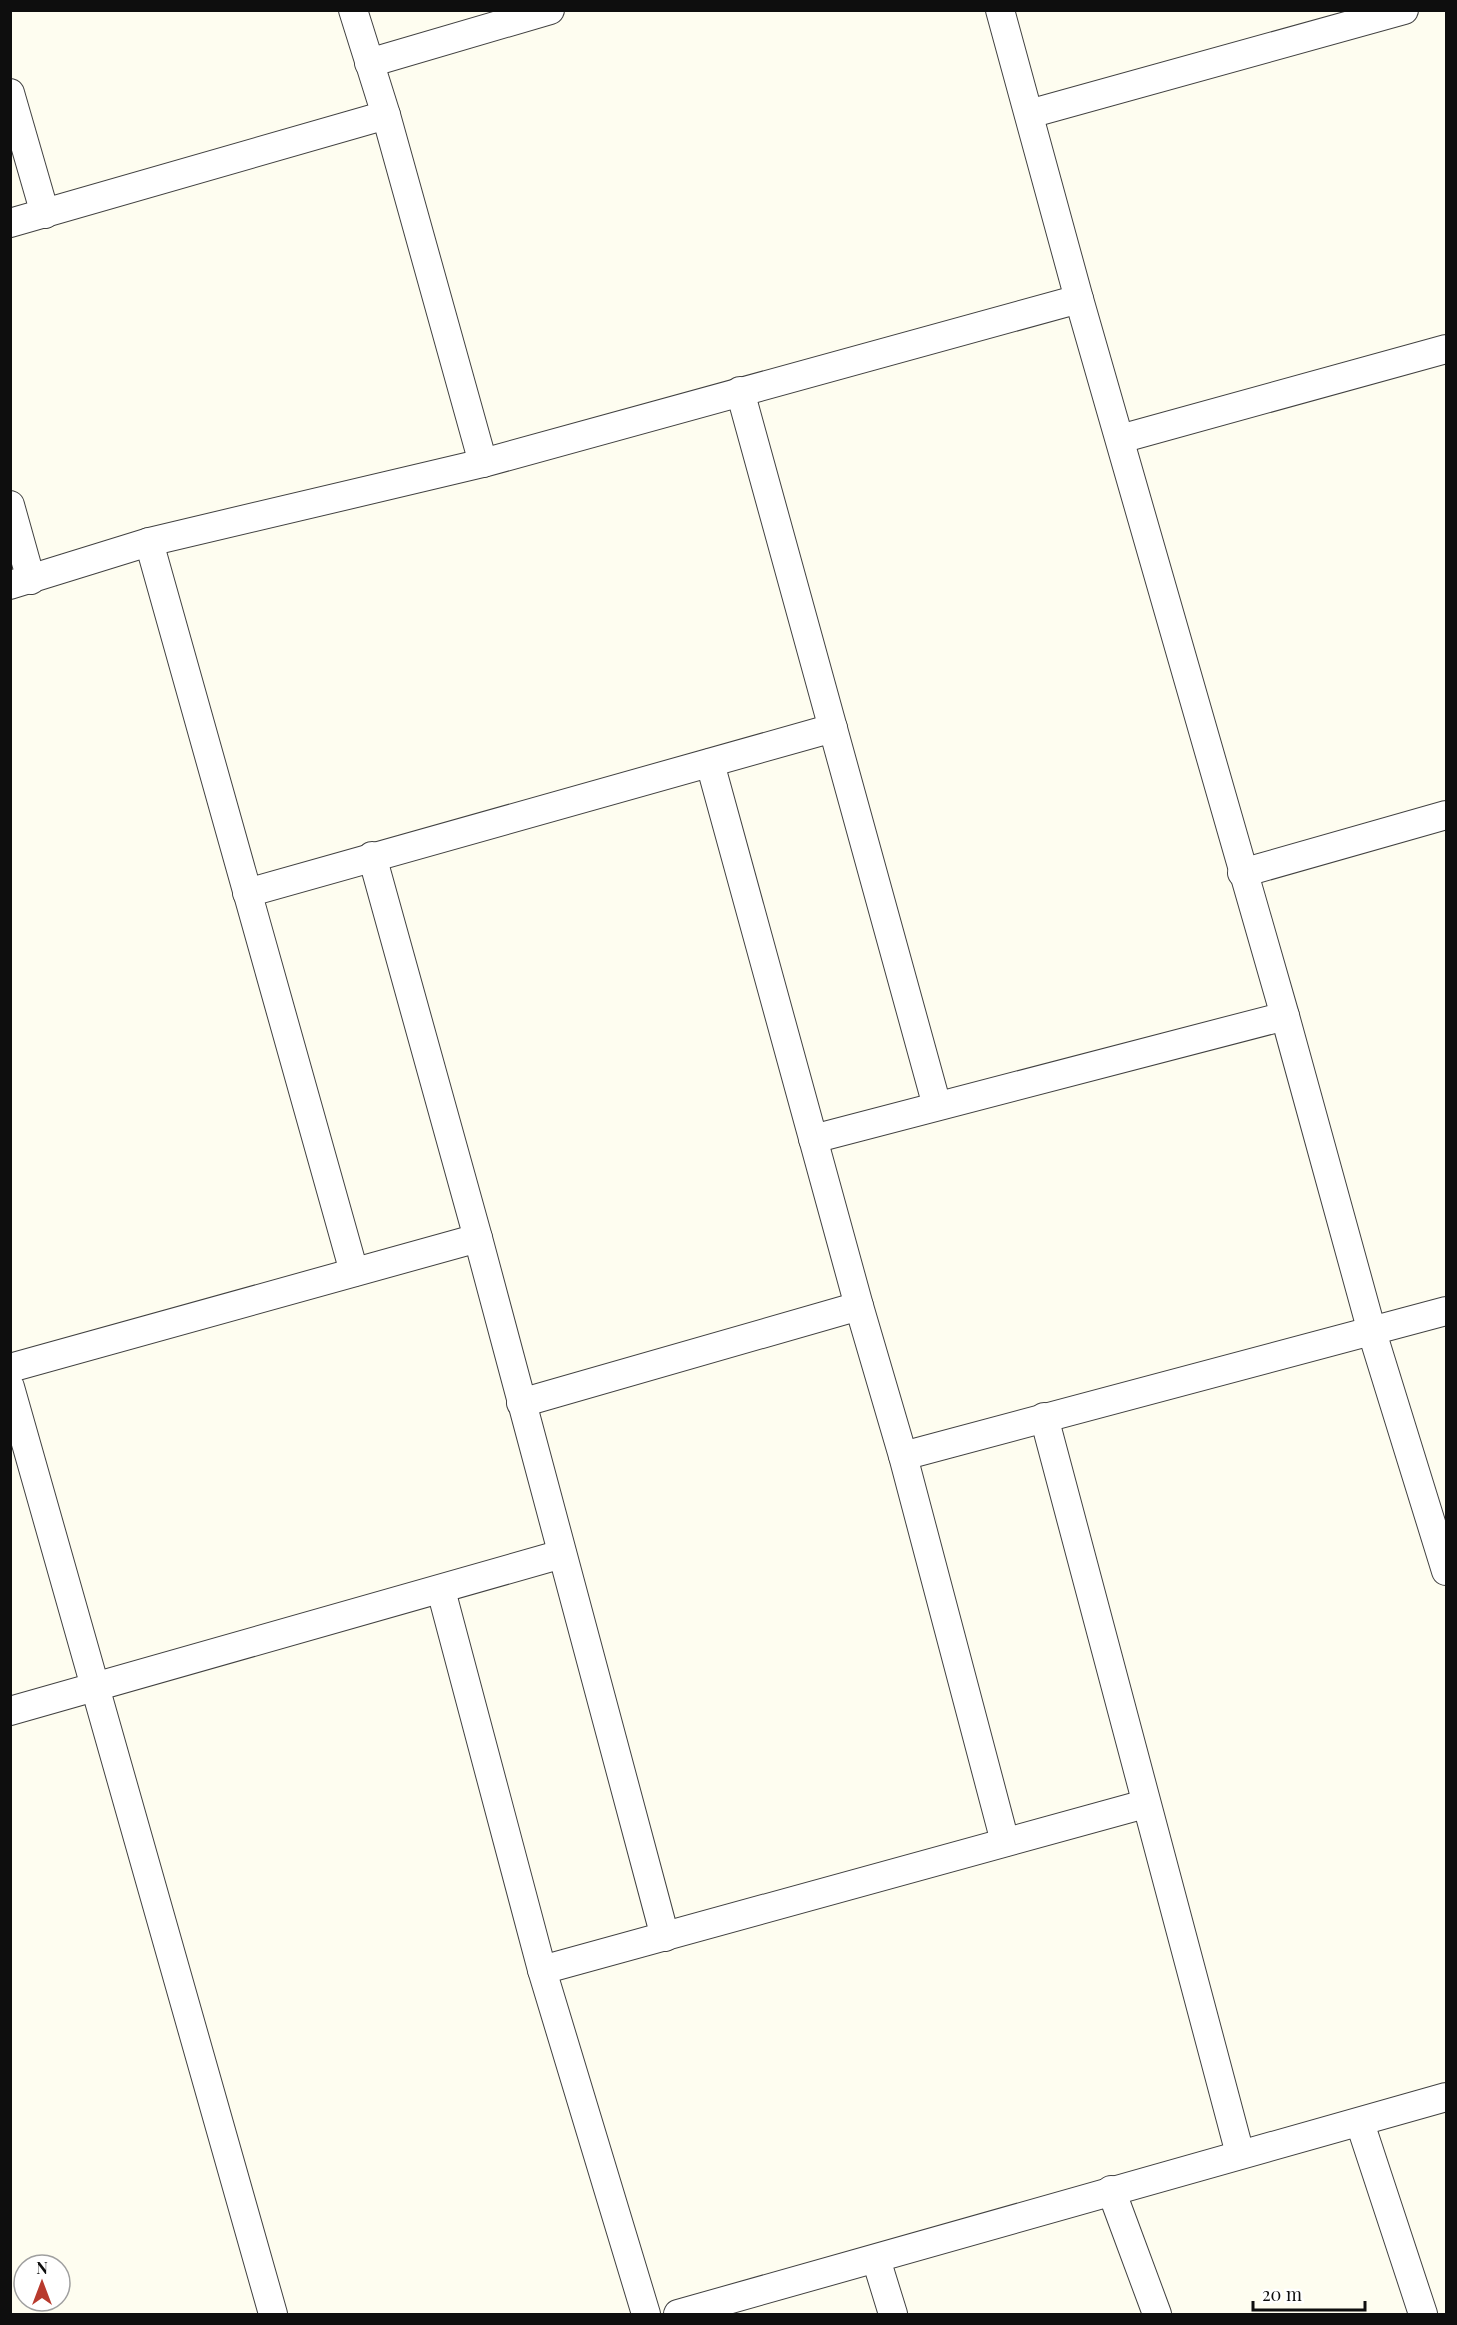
<svg xmlns="http://www.w3.org/2000/svg" width="1457" height="2325" viewBox="0 0 1457 2325" font-family="'Playfair Display',serif">
	<style>
		.lines { fill: none; stroke-linecap: round; stroke-linejoin: round }
		.minor-casing { stroke: #414141; stroke-width: 30 }
		.minor { stroke: #fff; stroke-width: 28 }
	</style>
	<rect width="100%" height="100%" fill="#fefdf0"/>
	<g class="lines">
		<g class="minor-casing">
			<g id="minor">
				<path d="M353,10l33,105 97,348"/>
				<path d="M1000,10l79,289 206,717 87,316 74,239"/>
				<path d="M369,63l181,-53"/>
				<path d="M10,93l35,121"/>
				<path d="M1029,114l375,-104"/>
				<path d="M10,223l376,-108"/>
				<path d="M740,391l197,715"/>
				<path d="M1120,439l326,-90"/>
				<path d="M10,505l21,75"/>
				<path d="M149,542l205,730"/>
				<path d="M10,585l139,-43 334,-79 596,-164"/>
				<path d="M710,763l149,543 44,150 102,386"/>
				<path d="M372,856l106,382 187,699"/>
				<path d="M1242,873l204,-58"/>
				<path d="M247,893l586,-165"/>
				<path d="M813,1139l472,-123"/>
				<path d="M10,1368l468,-130"/>
				<path d="M10,1387l263,927"/>
				<path d="M521,1403l338,-97"/>
				<path d="M1044,1417l196,737"/>
				<path d="M903,1456l543,-145"/>
				<path d="M441,1590l101,380 104,344"/>
				<path d="M10,1711l552,-157"/>
				<path d="M542,1970l603,-166"/>
				<path d="M1360,2123l63,191"/>
				<path d="M1111,2190l46,124"/>
				<path d="M876,2259l17,55"/>
				<path d="M678,2314l768,-217"/>
			</g>
		</g>
		<use href="#minor" class="minor"/>
	</g>
	<rect width="1457" height="2325" fill="none" stroke="#0e0e0e" stroke-width="24"/>
	<g transform="translate(42 2283)"><circle r="28" fill="#ffffff" stroke="#9f9f9f" stroke-width="1.5"/>
	<path d="M0-4.5L10 22L0 15L-10 22Z" fill="#b83a2d"/>
	<text y="-9" font-size="16" font-weight="bold" text-anchor="middle" fill="#0e0e0e">N</text>
	</g>
	<path d="M1253 2301v9h112v-9" fill="none" stroke="#0e0e0e" stroke-width="3"/>
	<text x="1262" y="2301" font-size="18" fill="#0e0e0e" stroke="#ffffff" stroke-width="4.5" paint-order="stroke">20 m</text>
</svg>
